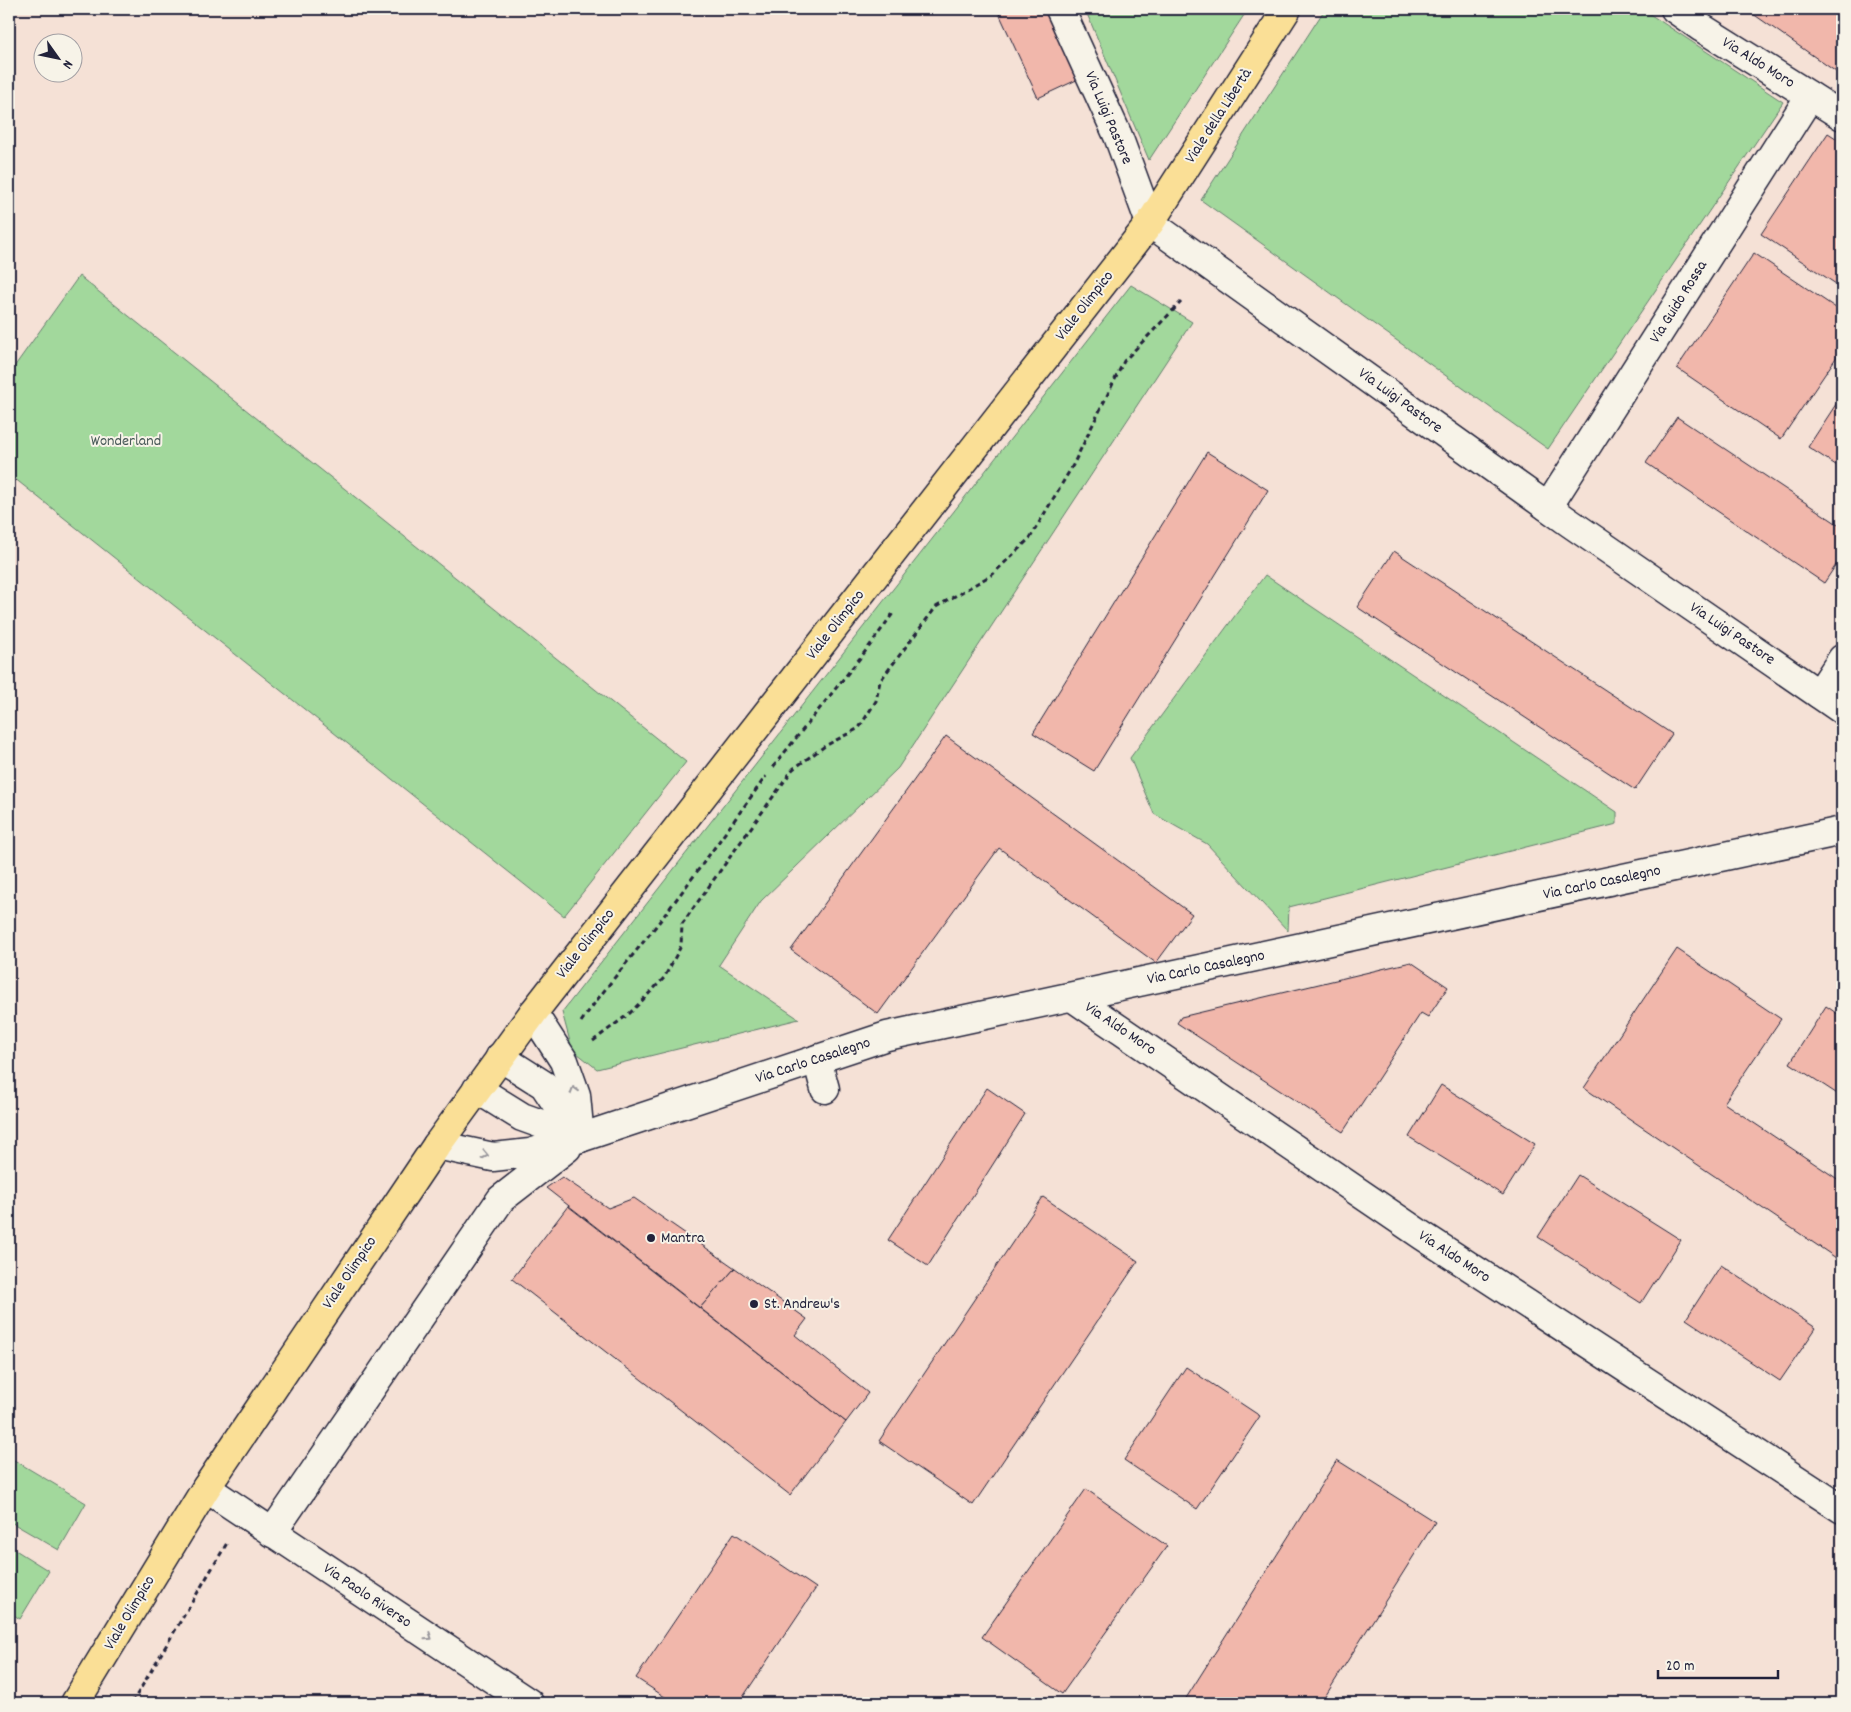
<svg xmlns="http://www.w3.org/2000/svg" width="1851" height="1712" viewBox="0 0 1851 1712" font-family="Dekko,sans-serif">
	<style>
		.green { fill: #a2d89c; stroke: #627d6c }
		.building { fill: #f1b7ab; stroke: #22223b }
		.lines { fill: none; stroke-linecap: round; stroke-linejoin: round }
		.minor-casing { stroke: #22223b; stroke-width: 31 }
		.major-casing { stroke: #22223b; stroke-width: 31 }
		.path { stroke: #22223b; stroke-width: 3; stroke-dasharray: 5 4; stroke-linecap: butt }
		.minor { stroke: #f7f3e8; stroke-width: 28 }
		.major { stroke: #fadf96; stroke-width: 28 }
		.oneway { stroke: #97959a }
		.poi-dot { fill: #22223b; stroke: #f7f3e8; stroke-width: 2 }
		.labels { text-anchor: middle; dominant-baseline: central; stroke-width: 4; stroke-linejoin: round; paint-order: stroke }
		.street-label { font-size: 16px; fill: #22223b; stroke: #f7f3e8 }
		.park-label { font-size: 16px; fill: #485958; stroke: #f7f3e8 }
		.poi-label { font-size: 16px; fill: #22223b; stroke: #f7f3e8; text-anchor: start }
	</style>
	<rect width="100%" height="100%" fill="#f5e1d6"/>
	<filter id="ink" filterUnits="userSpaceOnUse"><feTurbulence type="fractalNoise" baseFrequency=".02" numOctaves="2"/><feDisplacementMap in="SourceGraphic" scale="10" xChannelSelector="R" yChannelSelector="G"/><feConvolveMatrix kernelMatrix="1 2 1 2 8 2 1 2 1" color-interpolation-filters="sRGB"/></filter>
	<g filter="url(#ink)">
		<g class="green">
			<path d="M1085,9h163l-99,151z"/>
			<path d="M1325,9h317l141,93 -235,347 -347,-249z"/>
			<path d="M79,276l607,486 -122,154 -555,-442v-100z"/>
			<path d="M1131,285l61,37 -294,446 -137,133 -42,64 80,54 -202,50 -25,-20 -10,-37z"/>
			<path d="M1265,575l352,237v12l-328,83 -1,24 -81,-87 -53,-30 -24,-56z"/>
			<path d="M9,1457l77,46 -27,47 -50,-29z"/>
			<path d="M9,1546l40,25 -29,48 -11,-7z"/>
		</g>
		<g class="building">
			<path d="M997,9h55l31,68 -45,21z"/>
			<path d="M1746,9h96v67z"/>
			<path d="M1828,133l14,9v146l-81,-54z"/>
			<path d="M1754,253l88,59v37l-61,90 -104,-71z"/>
			<path d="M1842,395v74l-34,-22z"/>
			<path d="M1677,417l165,110v29l-18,27 -178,-120z"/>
			<path d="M1207,452l61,38 -174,281 -61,-38z"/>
			<path d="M1394,551l278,183 -37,56 -278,-183z"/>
			<path d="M946,736l246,178 -36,49 -157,-115 -121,166 -87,-64z"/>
			<path d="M1677,949l104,70 -57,84 118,79v80l-258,-174z"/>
			<path d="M1411,962l37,25 -20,30 -7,-4 -78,119 -166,-109 4,-6z"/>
			<path d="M1826,1006l16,11v80l-52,-34z"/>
			<path d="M1441,1085l94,59 -32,51 -94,-58z"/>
			<path d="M987,1088l38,26 -97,152 -40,-26z"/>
			<path d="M1578,1175l103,65 -40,63 -103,-66z"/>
			<path d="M562,1177l46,31 26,-10 101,70 -35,40 -154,-120z"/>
			<path d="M1043,1197l95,64 -165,244 -94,-64z"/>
			<path d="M568,1206l278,216 -56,73 -278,-216z"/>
			<path d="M1721,1265l95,63 -36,53 -94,-62z"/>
			<path d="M735,1268l72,51 -12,16 73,58 -22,29 -146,-114z"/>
			<path d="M1186,1367l74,49 -63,93 -73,-49z"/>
			<path d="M1337,1460l98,62 -114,181h-138z"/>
			<path d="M1086,1489l81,57 -105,148 -80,-57z"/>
			<path d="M734,1533l82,55 -77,115h-65l-38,-25z"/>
		</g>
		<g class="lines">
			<g class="minor-casing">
				<g id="minor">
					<path d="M1060,9l58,127 32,87 420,300 272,187"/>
					<path d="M1675,9l27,19 140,88"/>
					<path d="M1548,507l262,-411"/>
					<path d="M1819,694l23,-35"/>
					<path d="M1072,997l351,239 419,273"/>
					<path d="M533,1013l31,48 12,34 4,43"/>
					<path d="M500,1057l44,28 33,50"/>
					<path d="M817,1059l8,30"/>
					<path d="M477,1089l45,28 58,21"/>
					<path d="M437,1145l56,12 37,-4 50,-15 307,-102 955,-205"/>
					<path d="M206,1488l323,215"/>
					<path d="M272,1533l229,-334 66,-51"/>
				</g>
			</g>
			<g class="major-casing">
				<path id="major" d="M75,1703l131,-215 231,-343 96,-132 617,-790 137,-214"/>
			</g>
			<g class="path">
				<path d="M773,767l95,-119 26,-36"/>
				<path d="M581,1022c23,-33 50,-64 75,-96 38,-49 74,-100 110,-150"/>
				<path d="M593,1041l37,-28 34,-35 17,-32 1,-22 111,-155 32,-23 34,-18 17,-27 4,-20 56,-74 57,-33 37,-36 43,-73 51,-104 57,-59"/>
				<path d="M132,1703l95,-160"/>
			</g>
			<use href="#minor" class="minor"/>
			<use href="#major" class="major"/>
		</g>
		<defs><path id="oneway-chevron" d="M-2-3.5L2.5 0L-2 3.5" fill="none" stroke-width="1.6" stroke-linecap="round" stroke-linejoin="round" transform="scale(1.25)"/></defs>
		<g class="oneway">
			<use href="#oneway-chevron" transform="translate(574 1090) rotate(-107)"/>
			<use href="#oneway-chevron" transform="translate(485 1155) rotate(12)"/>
			<use href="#oneway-chevron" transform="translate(429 1637) rotate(34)"/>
		</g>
	</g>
	<g class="poi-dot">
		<circle cx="651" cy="1238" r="5"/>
		<circle cx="754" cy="1304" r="5"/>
	</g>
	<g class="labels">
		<g class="street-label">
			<text transform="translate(1758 63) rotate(32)">Via Aldo Moro</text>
			<text transform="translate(1219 116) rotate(-57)">Viale della Libertà</text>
			<text transform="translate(1108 118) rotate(67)">Via Luigi Pastore</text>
			<text transform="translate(1679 302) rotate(-58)">Via Guido Rossa</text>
			<text transform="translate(1085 306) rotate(-52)">Viale Olimpico</text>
			<text transform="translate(1400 401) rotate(36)">Via Luigi Pastore</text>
			<text transform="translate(836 625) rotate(-52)">Viale Olimpico</text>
			<text transform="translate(1732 634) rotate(34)">Via Luigi Pastore</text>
			<text transform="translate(1602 883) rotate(-12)">Via Carlo Casalegno</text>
			<text transform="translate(586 944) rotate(-52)">Viale Olimpico</text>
			<text transform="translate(1206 968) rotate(-12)">Via Carlo Casalegno</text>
			<text transform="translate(1120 1029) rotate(34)">Via Aldo Moro</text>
			<text transform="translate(813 1061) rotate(-18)">Via Carlo Casalegno</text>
			<text transform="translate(1454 1257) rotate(33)">Via Aldo Moro</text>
			<text transform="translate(350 1273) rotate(-56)">Viale Olimpico</text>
			<text transform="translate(367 1596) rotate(34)">Via Paolo Riverso</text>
			<text transform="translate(130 1613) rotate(-59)">Viale Olimpico</text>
		</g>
		<g class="park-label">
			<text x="126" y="441">Wonderland</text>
		</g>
		<g class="poi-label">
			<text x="661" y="1238">Mantra</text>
			<text x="764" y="1304">St. Andrew's</text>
		</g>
	</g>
	<rect width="1851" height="1712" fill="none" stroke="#f7f3e8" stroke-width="30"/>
	<rect x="15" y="15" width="1821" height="1682" fill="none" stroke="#22223b" stroke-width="2" filter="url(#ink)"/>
	<g transform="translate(58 58) rotate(123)"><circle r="24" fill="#f7f3e8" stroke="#a29fa3"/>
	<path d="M0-4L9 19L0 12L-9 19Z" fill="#22223b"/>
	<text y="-8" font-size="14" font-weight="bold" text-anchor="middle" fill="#22223b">N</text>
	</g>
	<path d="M1658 1670v8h120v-8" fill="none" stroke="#22223b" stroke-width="2.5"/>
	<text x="1666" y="1670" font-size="15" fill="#22223b" stroke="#f7f3e8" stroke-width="4" paint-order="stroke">20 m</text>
</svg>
